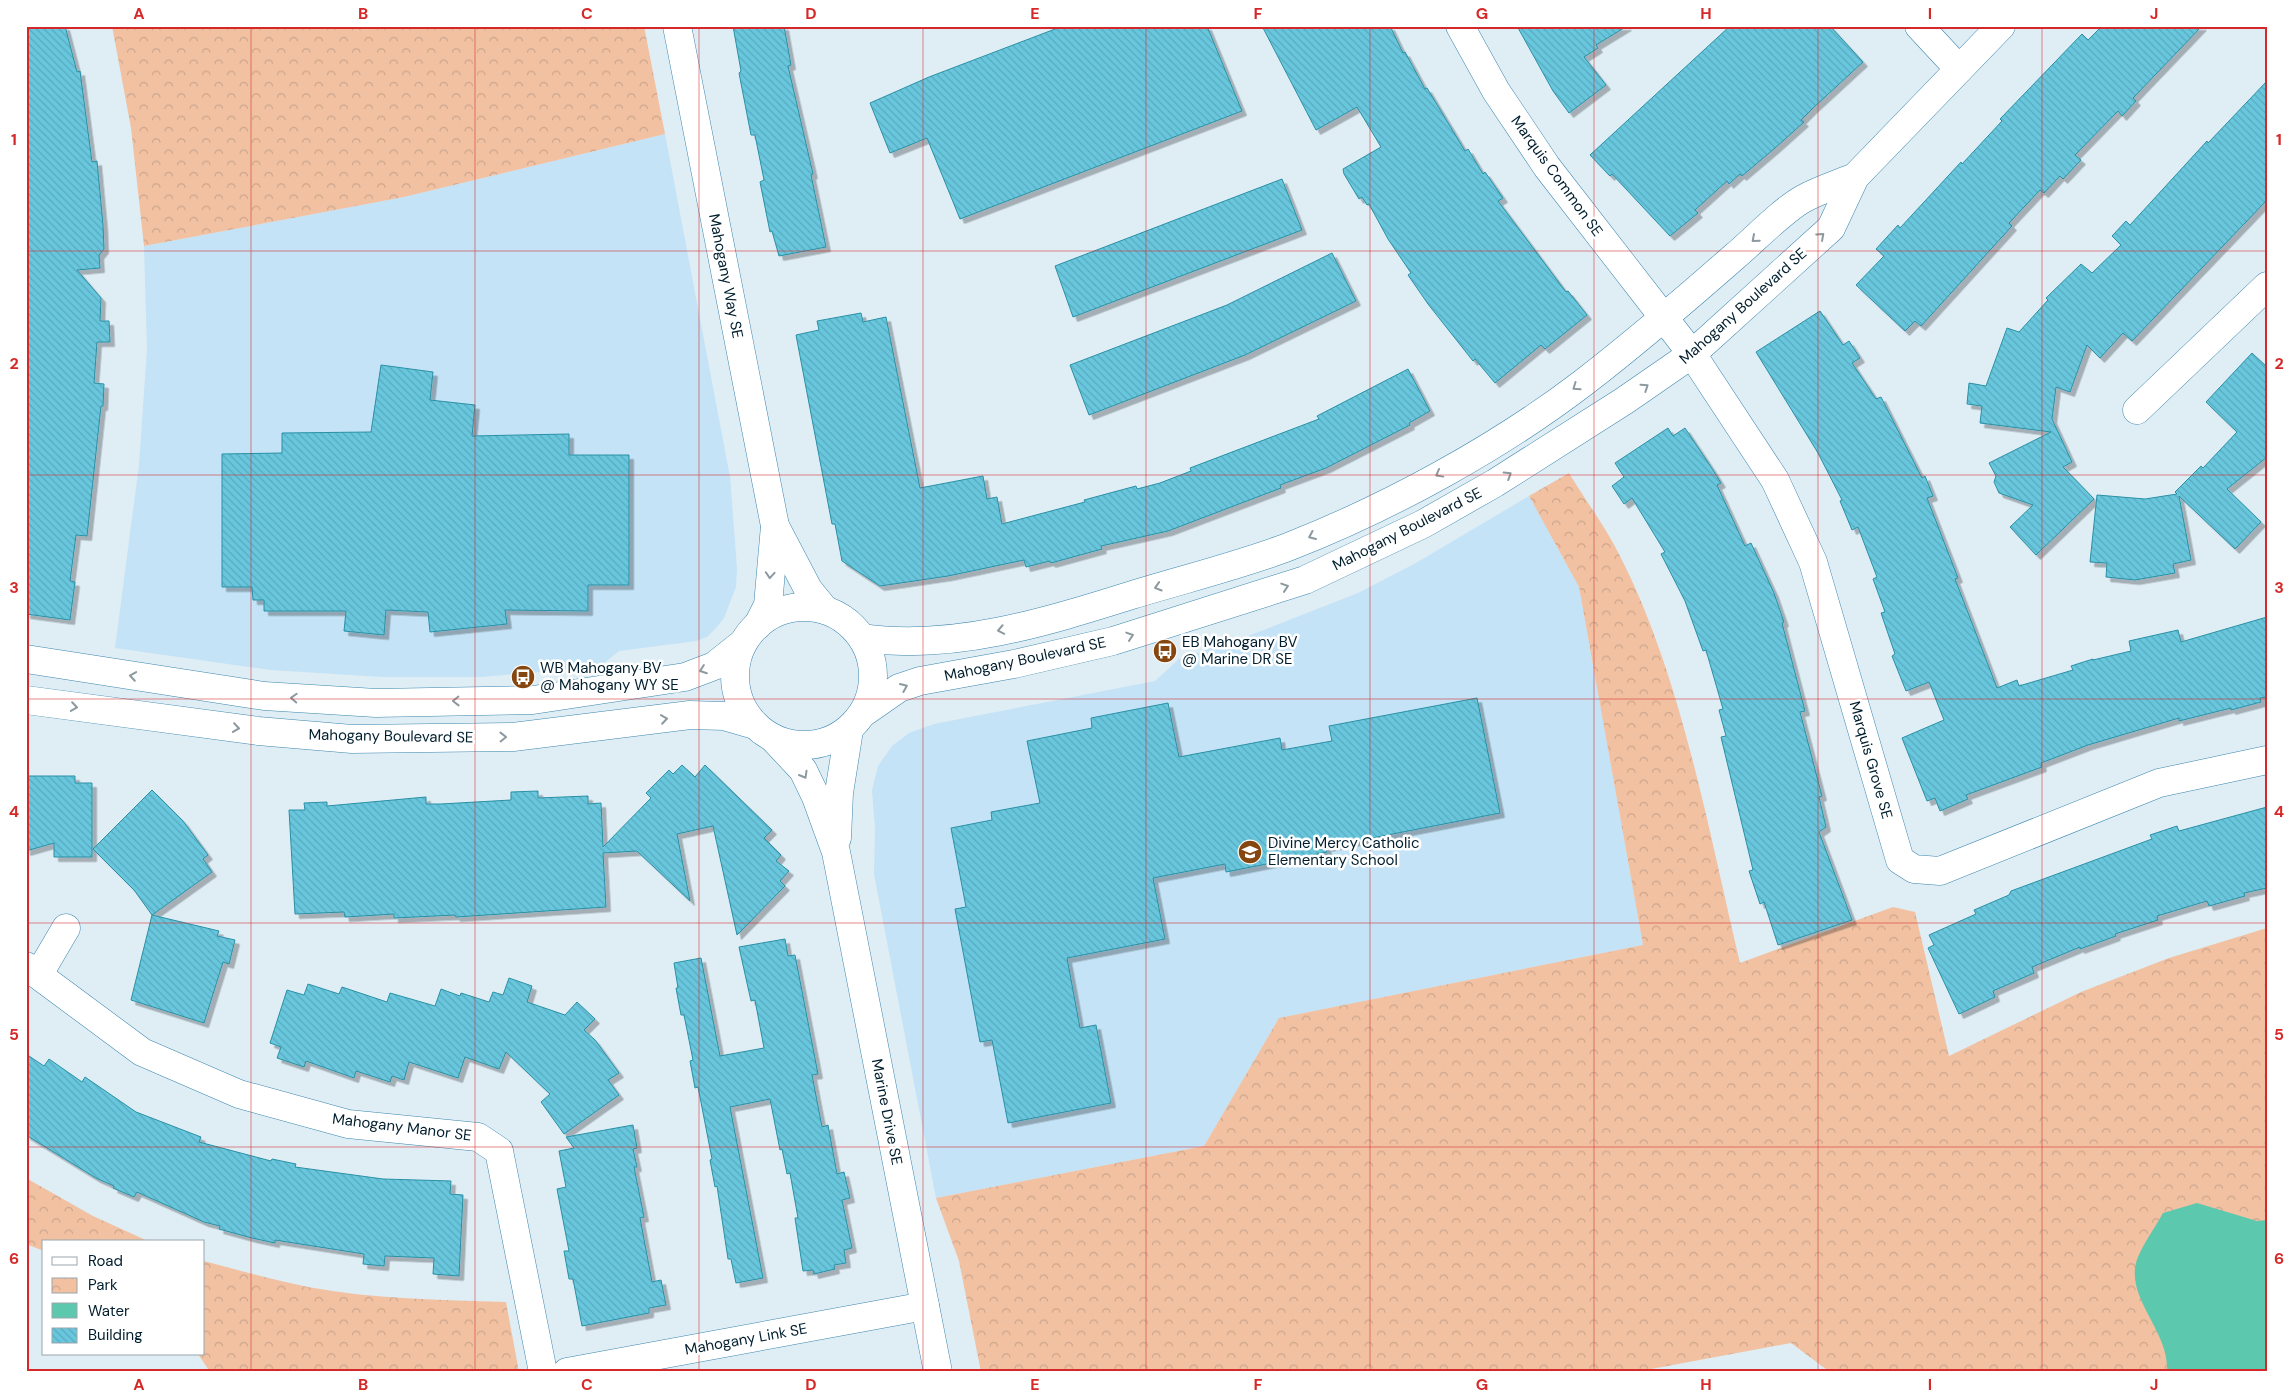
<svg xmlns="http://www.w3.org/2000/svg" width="2293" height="1398" viewBox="0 0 2293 1398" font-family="'DM Sans',sans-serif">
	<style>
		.built { fill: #c4e3f6 }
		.park { fill: url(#park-crowns) }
		.water { fill: #5cc9ae }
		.building { fill: url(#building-back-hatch); stroke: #2990a5; filter: url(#shadow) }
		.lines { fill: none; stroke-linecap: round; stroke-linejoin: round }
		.minor-casing { stroke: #3c87ae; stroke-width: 29 }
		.minor { stroke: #fff; stroke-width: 28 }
		.oneway { stroke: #8c9aa0 }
		.grid { fill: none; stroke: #d62828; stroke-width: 1; stroke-opacity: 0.55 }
		.labels { text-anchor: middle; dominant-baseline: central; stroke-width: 5; stroke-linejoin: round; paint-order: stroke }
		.street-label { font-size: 15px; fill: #001e2d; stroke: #fff }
		.poi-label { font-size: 15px; fill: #001e2d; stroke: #fff; text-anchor: start }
		.neatline { fill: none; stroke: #d62828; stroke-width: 2 }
		.grid-label { font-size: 16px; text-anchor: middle; font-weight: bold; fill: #d62828 }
	</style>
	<defs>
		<pattern id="park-crowns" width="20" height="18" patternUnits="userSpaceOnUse" patternTransform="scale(1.25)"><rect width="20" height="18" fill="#f1c1a2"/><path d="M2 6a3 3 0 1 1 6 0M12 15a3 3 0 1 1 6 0" fill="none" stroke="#cda58c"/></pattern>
		<pattern id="building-back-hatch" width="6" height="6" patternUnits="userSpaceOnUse" patternTransform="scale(1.25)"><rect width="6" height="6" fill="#68c7dd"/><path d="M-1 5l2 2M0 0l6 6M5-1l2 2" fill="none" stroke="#58aabe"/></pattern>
		<filter id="shadow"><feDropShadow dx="4.5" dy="4.5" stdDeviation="0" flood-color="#0004"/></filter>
	</defs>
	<rect width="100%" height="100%" fill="#dfedf5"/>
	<g class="built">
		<path d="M665,134l65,343 7,91 -1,19 -12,31 -8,10 -9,9 -11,4 -77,10 -20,16 -118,10h-99l-111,-7 -156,-22 24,-183 8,-116 -3,-103 260,-49z"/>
		<path d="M1529,496l50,91 64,358 -364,73 -75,128 -268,52 -62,-324 1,-45 -3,-39 6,-24 14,-20 17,-13 25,-9 221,-43 24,-22 77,-26 102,-40 58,-30z"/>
	</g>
	<g class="park">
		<path d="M112,26h532l21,108 -261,63 -260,49 -13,-118z"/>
		<path d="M1569,473c16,27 36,53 50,81 63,123 89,275 121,409l153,-56 22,5 34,144 132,-64 88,-34 98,-30v444h-437l-39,-29 -156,29h-654l-22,-111 -23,-63 268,-52 75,-128 364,-73 -64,-358 -50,-91z"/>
		<path d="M26,1178l67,38 57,26h-106v9l-18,-7z"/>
		<path d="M204,1261c34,9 69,19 104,26 65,12 132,13 198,15l13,70h-309l-12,-18h6z"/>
	</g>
	<path class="water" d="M2197,1203l60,18 10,-1v152h-100c3,-42 -45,-76 -29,-115 6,-15 17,-29 25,-44z"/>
	<g class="building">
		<path d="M26,26h39l12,46 3,-1 12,91 5,-1 6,64 1,24 -5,6 1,13 -23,2 24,28 -1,23h9l1,21h-13l-3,41 10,1 -1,22h-2l-14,130 -11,-1 -6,46 5,1 -5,38 -44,-6z"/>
		<path d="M733,26h51l7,39 -3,1 25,108 -2,1 15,72 -47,9 -7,-25 -2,1 -10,-50 4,-2 -9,-45h-4l-12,-62 2,-2z"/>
		<path d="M1063,26h144l35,85 -282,108 -33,-81 -37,15 -20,-50 59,-26z"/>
		<path d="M1262,26h128l13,27 2,-1 20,37 2,-1 38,63 3,-2 15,25 2,-2 18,26 -5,3 68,91 2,-1 19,24 -42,34 -4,-4 -46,38 -20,-24 -2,2 -45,-57 -20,-29 3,-2 -23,-34 -19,-35 -2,1 -5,-8 -3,2 -15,-25 -1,-5 38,-22 -24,-40 -41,23z"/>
		<path d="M1517,26h110l-31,19 2,3 -14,9 22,28 -37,28 -16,-22z"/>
		<path d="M1730,26h100l33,36 -50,46 -12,12 3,2 -29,26 -33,28 -2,-2 -11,10 -2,-3 -32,29 3,3 -28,23 -58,-62 -2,2 -20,-21z"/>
		<path d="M2102,26h100l-69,72 3,3 -14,15 -4,-5 -43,44 6,5 -18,19 -3,-3 -16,17 -4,-3 -31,33 3,3 -91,100 -6,-5 -10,10 -49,-46 28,-29 -8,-7 22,-24 2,3 61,-66 1,2 40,-43 -2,-2 82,-85 6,6z"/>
		<path d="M2267,81v119l-135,141 -9,-8 -23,25 -13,-13 -17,47 -14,-5 -4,32 20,43 -9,5 31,32 -58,56 -26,-28 23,-22 -34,-12 -5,-11 2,-6 -7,-13 62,-31 -71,-9 2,-17 -15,-2 2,-21 17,3 21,-58 12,4 29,-32 -2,-2 35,-34 11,9 29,-28 -9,-9 14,-15 4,4 77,-84 1,2z"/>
		<path d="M1282,179l20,51 -229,87 -18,-51z"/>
		<path d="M1332,253l24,48 -111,54 -156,60 -19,-50 157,-60z"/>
		<path d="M1820,311l23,34 6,-4 11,17 -8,5 24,36 5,-2 41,81 3,-2 8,20 -6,2 31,80 -3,1 42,109 20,-8 2,6 54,-16 -2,-4 22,-7v1l38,-9 -2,-10 49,-11 3,12 86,-25v80l-7,1 1,4 -30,8v-2l-52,13v-3l-91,27 -47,18 1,4 -76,28 2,4 -28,12 -5,-13 -8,3 -25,-63 42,-18 -15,-38 -23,9 -14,-35 3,-2 -14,-41 4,-1 -12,-33 4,-2 -19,-50 -6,3 -12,-29 2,-1 -24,-47 -62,-101z"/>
		<path d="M861,313l2,9 23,-5 34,171 63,-12 4,23 10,-2 5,27 83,-22 -1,-2 52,-14 1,3 23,-6 31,-12 -1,-3 129,-49 -2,-3 91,-47 22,42 -21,12 1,2 -84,43 -46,17 1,3 -113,43 -67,15 1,3 -51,14 -1,-2 -24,6 -2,-7 -76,16 -68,10 -38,-25 -7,-37h-3l-36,-189 23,-5 -2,-9z"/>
		<path d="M2252,353l15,14v90l-40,32 34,33 -26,27 -56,-53 12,64 -18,4 2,9 -40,7 -29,-3 1,-14 -17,-1 7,-67 48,4 32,-5 -2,-2 26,-26 2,2 34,-36 -31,-30z"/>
		<path d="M381,365l52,7 -3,28 45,5 -3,31 97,-2v21h60v130h-41v26l-83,-1 2,14 -77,8 -2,-20 -42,-2 -2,25 -40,-4 2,-20h-82v-11h-11l-1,-13h-30v-133l60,-1v-20l89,-1z"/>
		<path d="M1668,428l5,8 12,-8 26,39 10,16 -4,2 28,61 6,-3 23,50 10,29 -2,1 23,88 -5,1 22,84 -3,1 7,30 -7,5 33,88 -74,25 -14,-43 -4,2 -11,-33 4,-1 -32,-133 5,-1 -7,-26 4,-1 -17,-59 -3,1 -18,-50 -24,-47 4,-2 -33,-54 -8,6 -12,-18 12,-9 -9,-14z"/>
		<path d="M1477,698l23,115 -174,34 1,5 -101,20 -1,-8 -72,14 12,61 -98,19 13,70 16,-3 15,78 -103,20 -16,-83 -12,2 -25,-133 11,-2 -15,-79 41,-8 -1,-8 49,-9 -13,-62 65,-13 -1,-10 77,-15 11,54 101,-19 2,12 50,-9 -3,-15z"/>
		<path d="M682,765l13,12 10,-12 67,65 -8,8 17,17 -5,6 13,10 -9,10 5,5 -48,49 -24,-109 -36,8 13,67 -53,-50 -34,2 3,54 -150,10 -1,-2 -61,3v-4l-49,3 -1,-5 -49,2 -6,-104h16l-1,-7 23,-1v4l99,-9v7h15l70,-4v-8l27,-1v7l50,-2v8l13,-1 2,44 48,-49 -5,-5 23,-23 4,4z"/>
		<path d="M26,776h49v7h17v74h-38v-14l-28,8z"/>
		<path d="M152,790l31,31 25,34 -5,4 9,13 -60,43 -18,-25 -41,-41z"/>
		<path d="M2267,807v81l-23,5 1,3 -36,10 -2,-5 -50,15 1,4 -43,14 1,2 -36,13v-2l-48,20 2,6 -41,18 2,6 -36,17 -31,-66 6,-3 -5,-10 47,-21 -2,-4 35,-15 2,-4 141,-52 -2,-4 27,-9 2,5z"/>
		<path d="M152,915l67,16 -2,5 18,4 -6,24 -6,-2 -19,61 -73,-23z"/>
		<path d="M785,939l3,17 7,-1 23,119 -6,1 10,52 6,-2 9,49 7,-2 6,26 -8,2 10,48 -8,2 2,13 -12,2 1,4 -21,5 -1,-4 -10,1 -8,-53h3l-8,-45 -3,1 -5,-25 -2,1 -10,-51 -40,8 33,171 -27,5 -5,-24h-3l-11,-73 -2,1 -5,-27 2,-1 -14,-72 -3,1 -5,-27 3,-1 -9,-45h-3l-5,-27h2l-4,-25 27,-5 19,98 44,-8 -9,-48 -4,1 -12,-54z"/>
		<path d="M509,978l23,8 -5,16 38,13 12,-13 18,17 -11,11 11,10 24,33 -11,7 11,15 -55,39 -23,-32 9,-8 -44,-42 -7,17 -34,-12 -7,21 -49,-16 -5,18 -12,-4 -2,6 -34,-11 -2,7 -48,-17 -2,6 -27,-9 4,-11 -11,-4 17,-53 17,5 4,-11 31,10 3,-7 45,15 3,-9 45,13 6,-17 19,7 1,-3 28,9 4,-10 10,3z"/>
		<path d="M26,1054l18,12 5,-7 33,23 3,-5 51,35 65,25 -2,5 72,19 1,-2 24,5 -1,3 88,12 68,2 -1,13 13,1 -4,81 -26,-2 1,-16 -49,-2 -1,10 -21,-2 1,-10 -89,-14v3l-23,-5 -33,-9 1,-3 -16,-4 -67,-30 -3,5 -21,-9 1,-2 -18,-8 -70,-43z"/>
		<path d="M633,1125l4,23 -4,1 4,18h-3l10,50 -4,1 12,64 9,-2 5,25 -17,3v5l-67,13 -9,-47h-4l-5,-28h5l-12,-62 9,-2 -7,-36 15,-3 -8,-11z"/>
	</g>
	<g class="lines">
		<g class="minor-casing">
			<g id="minor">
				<path d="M677,26l98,500 -7,79 -10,20"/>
				<path d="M1460,26l36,65 51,76 145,187 83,126 38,82 87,298 14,9 26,2 219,-88 108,-23"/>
				<path d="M1919,26l40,43"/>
				<path d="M2137,410l130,-124"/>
				<path d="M775,526l33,63 17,21"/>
				<circle cx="804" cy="676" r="69"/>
				<path d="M862,638c91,13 184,-16 270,-43 52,-16 106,-29 156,-48 100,-39 210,-99 295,-164 52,-40 102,-83 151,-126 19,-16 49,-47 69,-58 16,-9 35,-15 52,-22"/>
				<path d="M26,659l238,37 112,7 157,-3 152,-23 29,-11 29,-23"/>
				<path d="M26,700l232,31 94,8 161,-2 177,-22 34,1 31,9"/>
				<path d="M863,713l36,-25 21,-7 94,-17 99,-23 192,-61 118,-56 72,-41 129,-82 68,-47 139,-126 24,-51 146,-151"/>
				<path d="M773,738l30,32 13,27 20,55 102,520"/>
				<path d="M837,838l2,-45 10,-63"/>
				<path d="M26,966l116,86 97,42 109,30 130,13 21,14 44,221"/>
				<path d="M39,974l27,-46"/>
				<path d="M567,1372l358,-66"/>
			</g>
		</g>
		<use href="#minor" class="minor"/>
	</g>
	<defs><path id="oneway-chevron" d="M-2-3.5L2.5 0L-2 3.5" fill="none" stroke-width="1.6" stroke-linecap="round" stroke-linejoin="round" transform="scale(1.25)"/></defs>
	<g class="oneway">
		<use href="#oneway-chevron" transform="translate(1821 236) rotate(-42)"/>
		<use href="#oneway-chevron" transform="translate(1755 239) rotate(139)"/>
		<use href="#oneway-chevron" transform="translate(1576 387) rotate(145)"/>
		<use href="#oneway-chevron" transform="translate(1645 387) rotate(-34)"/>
		<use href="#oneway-chevron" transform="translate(1439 474) rotate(151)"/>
		<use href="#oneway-chevron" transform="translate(1508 475) rotate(-32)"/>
		<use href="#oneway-chevron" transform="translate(1312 536) rotate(156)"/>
		<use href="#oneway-chevron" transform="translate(770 575) rotate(94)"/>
		<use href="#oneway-chevron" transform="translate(1158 587) rotate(163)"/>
		<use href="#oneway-chevron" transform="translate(1285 587) rotate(-18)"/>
		<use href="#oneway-chevron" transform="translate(1001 630) rotate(169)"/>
		<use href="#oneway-chevron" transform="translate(1130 636) rotate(-18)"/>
		<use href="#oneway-chevron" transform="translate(703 670) rotate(160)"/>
		<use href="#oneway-chevron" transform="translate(133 676) rotate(-171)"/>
		<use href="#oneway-chevron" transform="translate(904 687) rotate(-23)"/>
		<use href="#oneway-chevron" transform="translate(294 698) rotate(-177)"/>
		<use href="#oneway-chevron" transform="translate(456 701) rotate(179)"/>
		<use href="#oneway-chevron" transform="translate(74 707) rotate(8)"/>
		<use href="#oneway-chevron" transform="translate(664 719) rotate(-8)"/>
		<use href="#oneway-chevron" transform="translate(236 728) rotate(8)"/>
		<use href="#oneway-chevron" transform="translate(503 737) rotate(-1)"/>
		<use href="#oneway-chevron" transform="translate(804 775) rotate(60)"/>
	</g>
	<path class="grid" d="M251,26v1346M475,26v1346M699,26v1346M923,26v1346M1146,26v1346M1370,26v1346M1594,26v1346M1818,26v1346M2042,26v1346M26,251h2241M26,475h2241M26,699h2241M26,923h2241M26,1147h2241"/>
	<defs>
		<g id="bus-disc" transform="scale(1.25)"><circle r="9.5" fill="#86460f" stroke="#fff"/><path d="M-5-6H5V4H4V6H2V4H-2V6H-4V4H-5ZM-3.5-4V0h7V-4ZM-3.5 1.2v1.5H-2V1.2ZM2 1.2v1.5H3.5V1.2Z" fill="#fff"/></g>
		<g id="school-disc" transform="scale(1.25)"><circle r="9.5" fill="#86460f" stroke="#fff"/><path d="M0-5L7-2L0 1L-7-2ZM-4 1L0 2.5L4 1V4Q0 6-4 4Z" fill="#fff"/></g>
	</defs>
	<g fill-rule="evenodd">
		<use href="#bus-disc" x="1165" y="651"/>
		<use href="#bus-disc" x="523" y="677"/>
		<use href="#school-disc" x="1250" y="852"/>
	</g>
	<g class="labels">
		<g class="street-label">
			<text transform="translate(1557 176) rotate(54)">Marquis Common SE</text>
			<text transform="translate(726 276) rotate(79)">Mahogany Way SE</text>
			<text transform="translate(1743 306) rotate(-42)">Mahogany Boulevard SE</text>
			<text transform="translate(1407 529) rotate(-27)">Mahogany Boulevard SE</text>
			<text transform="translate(1025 659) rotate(-12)">Mahogany Boulevard SE</text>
			<text transform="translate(391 736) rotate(1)">Mahogany Boulevard SE</text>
			<text transform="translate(1871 760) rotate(74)">Marquis Grove SE</text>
			<text transform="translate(887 1112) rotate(79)">Marine Drive SE</text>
			<text transform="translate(402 1127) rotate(7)">Mahogany Manor SE</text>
			<text transform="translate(746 1339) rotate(-10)">Mahogany Link SE</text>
		</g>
		<g class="poi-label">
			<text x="1182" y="642">EB Mahogany BV<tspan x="1182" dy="17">@ Marine DR SE</tspan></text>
			<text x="540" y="668">WB Mahogany BV<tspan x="540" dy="17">@ Mahogany WY SE</tspan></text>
			<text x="1268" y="843">Divine Mercy Catholic<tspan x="1268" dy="17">Elementary School</tspan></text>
		</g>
	</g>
	<rect width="2293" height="1398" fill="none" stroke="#ffffff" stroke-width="55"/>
	<rect x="42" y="1240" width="162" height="115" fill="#ffffff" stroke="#99a5ab"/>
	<rect x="52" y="1257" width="25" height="8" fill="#ffffff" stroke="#99a5ab"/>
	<text x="88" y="1266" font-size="15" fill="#001e2d">Road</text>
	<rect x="52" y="1278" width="25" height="15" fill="url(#park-crowns)" stroke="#99a5ab"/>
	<text x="88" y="1290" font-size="15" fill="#001e2d">Park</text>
	<rect x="52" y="1303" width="25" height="15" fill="#5cc9ae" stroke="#99a5ab"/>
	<text x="88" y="1316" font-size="15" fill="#001e2d">Water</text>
	<rect x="52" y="1328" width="25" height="15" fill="url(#building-back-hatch)" stroke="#99a5ab"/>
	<text x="88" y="1340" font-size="15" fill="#001e2d">Building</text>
	<rect x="28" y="28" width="2238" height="1342" class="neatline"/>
	<g class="grid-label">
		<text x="139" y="19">A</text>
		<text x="363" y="19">B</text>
		<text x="587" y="19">C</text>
		<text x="811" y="19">D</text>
		<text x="1035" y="19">E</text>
		<text x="1258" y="19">F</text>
		<text x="1482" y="19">G</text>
		<text x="1706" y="19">H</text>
		<text x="1930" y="19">I</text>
		<text x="2154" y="19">J</text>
		<text x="14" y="145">1</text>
		<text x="2279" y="145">1</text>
		<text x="14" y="369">2</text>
		<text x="2279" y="369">2</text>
		<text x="14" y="593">3</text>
		<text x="2279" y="593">3</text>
		<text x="14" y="817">4</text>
		<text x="2279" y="817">4</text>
		<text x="14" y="1040">5</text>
		<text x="2279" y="1040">5</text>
		<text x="14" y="1264">6</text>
		<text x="2279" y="1264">6</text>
		<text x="139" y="1390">A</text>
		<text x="363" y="1390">B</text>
		<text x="587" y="1390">C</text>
		<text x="811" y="1390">D</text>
		<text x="1035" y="1390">E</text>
		<text x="1258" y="1390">F</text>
		<text x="1482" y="1390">G</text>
		<text x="1706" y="1390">H</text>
		<text x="1930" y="1390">I</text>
		<text x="2154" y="1390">J</text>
	</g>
</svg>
